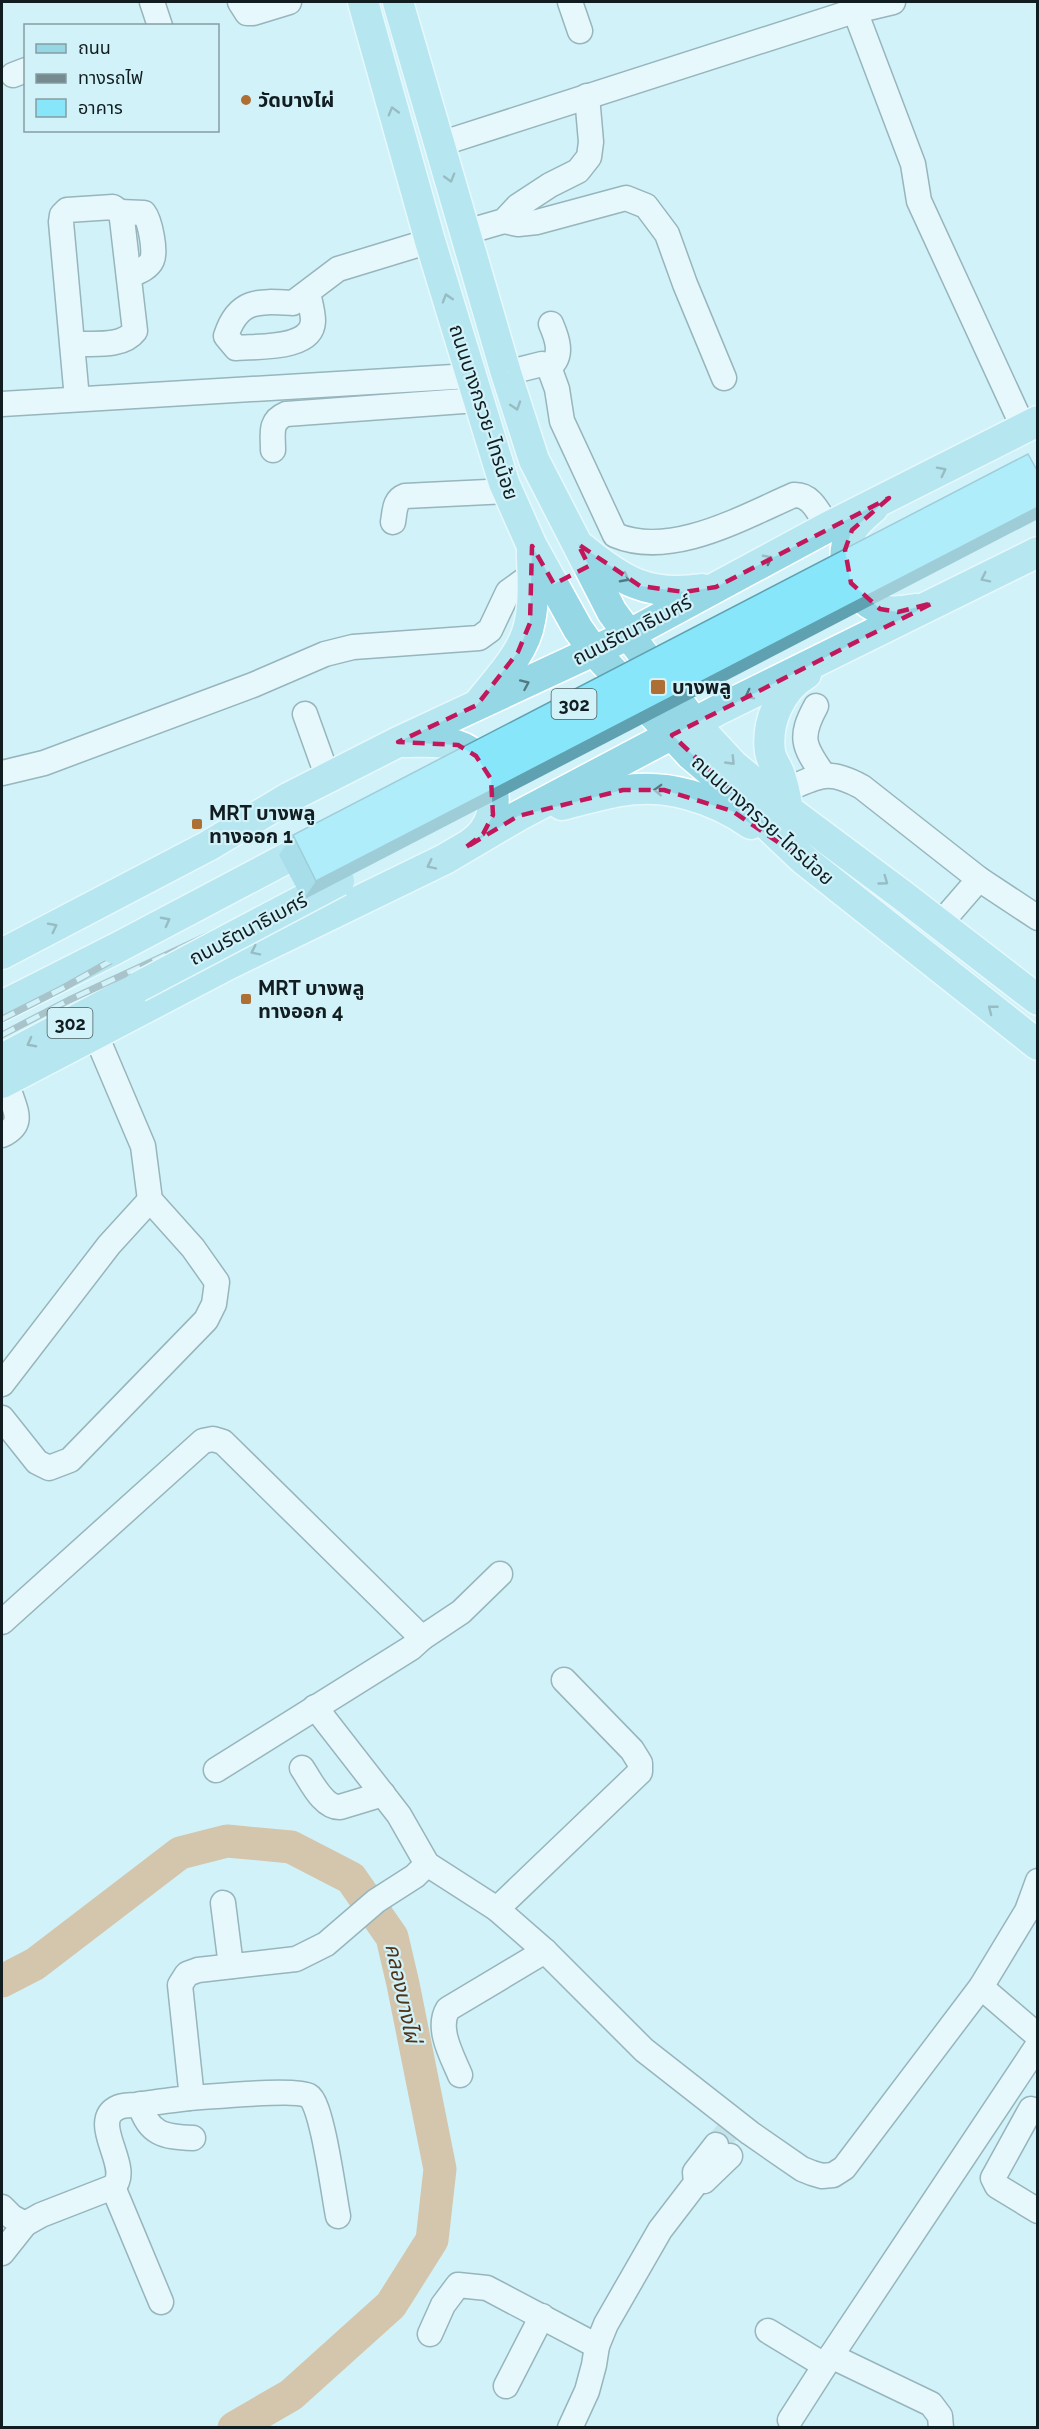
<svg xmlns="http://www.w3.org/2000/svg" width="1039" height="2429" viewBox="0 0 1039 2429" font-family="Raleway,'Noto Sans Thai',sans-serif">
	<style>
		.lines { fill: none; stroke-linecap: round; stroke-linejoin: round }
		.river { stroke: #d6904f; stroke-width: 33 }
		.minor-tunnel { stroke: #b5d2d8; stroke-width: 24; stroke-dasharray: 24 12; stroke-linecap: butt }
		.minor-casing { stroke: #4f6b72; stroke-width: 27 }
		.major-casing { stroke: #fff; stroke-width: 33 }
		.minor { stroke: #fff; stroke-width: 24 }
		.major { stroke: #95d7e5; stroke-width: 30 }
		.rail-casing { stroke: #758b90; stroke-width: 7 }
		.rail { stroke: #d2f2f9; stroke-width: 4.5; stroke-dasharray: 14; stroke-linecap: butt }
		.major-bridge-casing { stroke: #fff; stroke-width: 33; stroke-linecap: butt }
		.major-bridge { stroke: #95d7e5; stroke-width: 30 }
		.wall { fill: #75c6d8 }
		.shaded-wall { fill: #5fa1b0 }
		.building { fill: #88e6fb; stroke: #5fa1b0; stroke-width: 1.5 }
		.oneway { stroke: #537a82 }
		.marked { fill: none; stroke: #c2185b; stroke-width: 4.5; stroke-dasharray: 12 8; stroke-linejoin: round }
		.poi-dot { fill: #ad6f34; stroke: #d2f2f9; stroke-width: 2 }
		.labels { text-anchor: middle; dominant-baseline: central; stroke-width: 4.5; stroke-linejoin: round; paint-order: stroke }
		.shield { fill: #d2f2f9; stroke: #4b5d61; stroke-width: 1.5 }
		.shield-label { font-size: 18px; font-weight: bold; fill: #111d20 }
		.poi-label { font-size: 20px; font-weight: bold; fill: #111d20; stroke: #d2f2f9; text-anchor: start }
		.street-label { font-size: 20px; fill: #111d20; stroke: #d2f2f9 }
		.water-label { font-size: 21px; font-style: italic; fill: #503217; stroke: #d2f2f9 }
	</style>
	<rect width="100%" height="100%" fill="#d2f2f9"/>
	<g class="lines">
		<path class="river" d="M2,1981l33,-17 145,-111 47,-12 64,6 60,31 41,59 11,47 37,185 -8,71 -41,65 -100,90 -57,33"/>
		<path class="minor-tunnel" d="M716,2145l13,-15"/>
		<g class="minor-casing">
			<g id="minor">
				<path d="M152,2l8,24"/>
				<path d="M240,2l7,11h6l36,-11"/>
				<path d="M570,2l10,29"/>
				<path d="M855,11l58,153 6,37 105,228"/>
				<path d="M13,75l13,-5"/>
				<path d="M440,144l411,-132 42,-10"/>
				<path d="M120,212l24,1c6,8 12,38 8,47 -4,9 -15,12 -23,16"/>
				<path d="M504,221l14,3 19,-2 89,-24 20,8 21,28 18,50 39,94"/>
				<path d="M466,232l38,-11 14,-15 32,-21 28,-14 11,-14 2,-15 -4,-46"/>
				<path d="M308,293c2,9 5,19 5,28 -1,29 -56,25 -77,27l-10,-12c12,-37 32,-35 67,-33l45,-34 92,-28"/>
				<path d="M72,344c21,-1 50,4 63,-13l-13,-112 -2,-7 -7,-5 -46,3 -5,5 -1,7 16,177"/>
				<path d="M549,367c15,-11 8,-29 2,-43"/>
				<path d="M506,373l36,-9 7,3 8,22 5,32 53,114c56,24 128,-18 179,-40 18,-1 25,19 34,32"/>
				<path d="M2,404l468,-28"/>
				<path d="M273,450c0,-16 -4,-29 13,-36l191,-14"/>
				<path d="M393,522c2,-11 1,-22 12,-26l103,-5"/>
				<path d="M816,706c-17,31 -13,40 7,68"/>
				<path d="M305,714l23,64"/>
				<path d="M2,773l42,-10 209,-78 72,-31 28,-7 126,-9 11,-8 18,-38 25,-18"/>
				<path d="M785,790c35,-14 42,-22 77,-3l117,92 59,39"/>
				<path d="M940,924l39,-45"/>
				<path d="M2,1135c21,-10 15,-21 9,-39"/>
				<path d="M2,1384l107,-139 41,-45"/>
				<path d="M2,1418l35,44 12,6 21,-8 136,-140 8,-16 3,-22 -24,-34 -43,-48 -7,-54 -48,-113"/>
				<path d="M2,1622l201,-181 10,-2 10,3 199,196 -11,10 -195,122"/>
				<path d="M422,1638l39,-26 39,-38"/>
				<path d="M315,1707l84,108 28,49"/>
				<path d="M302,1768c9,13 21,40 38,39l43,-13"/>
				<path d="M223,1903l8,63"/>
				<path d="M497,1909l143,-137v-9l-8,-13 -68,-70"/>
				<path d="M981,1987l57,49"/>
				<path d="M460,2075c-8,-19 -24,-47 -12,-66l97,-58"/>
				<path d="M189,2098c20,-1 107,-10 120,-2 13,7 25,100 29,120"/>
				<path d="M140,2104c8,30 24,33 53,34"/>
				<path d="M1031,2109l-38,69 4,8 41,25"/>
				<path d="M704,2181l26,-25"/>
				<path d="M113,2187l48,115"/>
				<path d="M2,2207l10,10 13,7"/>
				<path d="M2,2253l23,-29 16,-9 72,-28c21,-19 -27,-66 6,-80 5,-2 13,-2 19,-2 17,-3 34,-5 51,-7l2,-9 -11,-104 7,-11 11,-4 98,-11 30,-15 50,-43 39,-25 12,-12 70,45 48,42 99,99 106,83 52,36 10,4 10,3 11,-1 11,-7 137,-181 46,-76 11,-30"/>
				<path d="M768,2331l56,34"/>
				<path d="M430,2334l13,-29 15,-20 29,3 110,58"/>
				<path d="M506,2386l36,-70"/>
				<path d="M790,2420l41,-64"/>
				<path d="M570,2428l17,-37 7,-26 3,-19 9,-22 54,-94 36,-47 -1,-11 21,-27"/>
				<path d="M941,2428l-1,-12 -9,-12 -100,-48 207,-311"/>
			</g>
		</g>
		<g class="major-casing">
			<g id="major">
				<path d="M363,2l67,239 74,242 28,63 46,83 15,21 98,105 26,22 86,82 235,186"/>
				<path d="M398,2l108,371 28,87 78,152 83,112 38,41 55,45 114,85 136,105"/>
				<path d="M873,508c-7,6 -18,15 -22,24 -13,28 -2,64 29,77 11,5 25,2 36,0"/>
				<path d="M582,548c40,33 66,49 120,41"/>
				<path d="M479,703c19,-24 46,-51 51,-82 5,-23 2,-47 2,-70"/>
				<path d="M404,742c18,0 36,-2 52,3 41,12 51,71 18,96"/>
				<path d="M562,805c20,-5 40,-11 59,-14 45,-8 93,7 130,33"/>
				<path d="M788,810c-2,-12 -4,-24 -9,-37 -3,-7 -8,-14 -9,-21 -4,-29 10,-63 36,-78"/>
				<path d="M2,954l206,-108 82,-49 108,-55 230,-107 200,-108 210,-106"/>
				<path d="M2,1006l113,-57"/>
				<path d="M2,1059l136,-72"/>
				<path d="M2,1083l227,-119 216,-105 73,-43 202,-107 318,-157"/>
			</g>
		</g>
		<use href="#minor" class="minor"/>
		<use href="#major" class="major"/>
		<g class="rail-casing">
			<g id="rail">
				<path d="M2,1019l61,-31 235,-133"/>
				<path d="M2,1035l67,-35 245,-114"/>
			</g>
		</g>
		<use href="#rail" class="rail"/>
		<g class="major-bridge-casing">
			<g id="major-bridge">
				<path d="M115,949l204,-108"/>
				<path d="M138,987l201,-106"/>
			</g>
		</g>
		<use href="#major-bridge" class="major-bridge"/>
	</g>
	<path class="wall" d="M1038,472l-735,428 -24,-45 14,-20z"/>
	<path class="shaded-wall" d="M1038,507v12l-735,381 13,-19z"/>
	<path class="building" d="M1028,454l10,18v35l-722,374 -23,-46z"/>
	<defs><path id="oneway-chevron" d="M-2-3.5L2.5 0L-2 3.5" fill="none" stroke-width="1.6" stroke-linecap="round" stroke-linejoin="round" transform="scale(1.5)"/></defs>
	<g class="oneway">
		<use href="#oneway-chevron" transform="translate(393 111) rotate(-106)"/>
		<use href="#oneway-chevron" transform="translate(450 178) rotate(74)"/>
		<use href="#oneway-chevron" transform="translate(447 298) rotate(-107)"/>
		<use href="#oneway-chevron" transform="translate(516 406) rotate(72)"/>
		<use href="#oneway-chevron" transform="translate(942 471) rotate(-27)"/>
		<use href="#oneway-chevron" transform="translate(768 559) rotate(-28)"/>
		<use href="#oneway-chevron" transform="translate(625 578) rotate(28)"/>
		<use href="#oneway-chevron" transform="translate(985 578) rotate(154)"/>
		<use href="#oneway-chevron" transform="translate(525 684) rotate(-24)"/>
		<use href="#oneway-chevron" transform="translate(749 695) rotate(153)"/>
		<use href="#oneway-chevron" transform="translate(731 761) rotate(46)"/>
		<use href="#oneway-chevron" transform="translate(658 790) rotate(-178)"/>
		<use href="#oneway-chevron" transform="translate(431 865) rotate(154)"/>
		<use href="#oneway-chevron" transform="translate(884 881) rotate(36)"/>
		<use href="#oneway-chevron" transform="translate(166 921) rotate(-28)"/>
		<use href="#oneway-chevron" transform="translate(53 927) rotate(-27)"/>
		<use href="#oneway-chevron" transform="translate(255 951) rotate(154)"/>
		<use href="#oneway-chevron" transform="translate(992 1009) rotate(-142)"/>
		<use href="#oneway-chevron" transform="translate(31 1043) rotate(152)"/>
	</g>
	<path d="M0 0H1039V2429H0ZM889,498l-37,32 -7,20 6,33 29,26 18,3 35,-9 -261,132 131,124 -71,-48 -68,-21h-41l-105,26 -53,32 18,-14 10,-19 -2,-36 -15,-23 -18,-11 -60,-3 79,-37 41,-53 12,-29 2,-77 22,38 35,-18 -11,-22 62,42 44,6 32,-5z" fill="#d2f2f9" fill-opacity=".55" fill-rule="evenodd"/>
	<path class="marked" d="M889,498l-37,32 -7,20 6,33 29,26 18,3 35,-9 -261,132 131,124 -71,-48 -68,-21h-41l-105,26 -53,32 18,-14 10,-19 -2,-36 -15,-23 -18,-11 -60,-3 79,-37 41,-53 12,-29 2,-77 22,38 35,-18 -11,-22 62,42 44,6 32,-5z"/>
	<g class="poi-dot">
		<circle cx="246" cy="100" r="6"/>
		<rect x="650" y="679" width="16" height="16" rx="3"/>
		<rect x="191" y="818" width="12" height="12" rx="3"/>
		<rect x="240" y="993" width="12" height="12" rx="3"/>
	</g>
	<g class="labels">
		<g class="shield">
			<rect x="551.5" y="689" width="45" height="30" rx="4.5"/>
			<rect x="47.5" y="1008" width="45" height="30" rx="4.5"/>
		</g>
		<g class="shield-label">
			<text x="574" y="704">302</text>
			<text x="70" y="1023">302</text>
		</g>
		<g class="poi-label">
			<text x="258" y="100">วัดบางไผ่</text>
			<text x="672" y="687">บางพลู</text>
			<text x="209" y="813">MRT บางพลู<tspan x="209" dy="23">ทางออก 1</tspan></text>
			<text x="258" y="988">MRT บางพลู<tspan x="258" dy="23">ทางออก 4</tspan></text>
		</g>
		<g class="street-label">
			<text transform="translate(484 412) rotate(72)">ถนนบางกรวย-ไทรน้อย</text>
			<text transform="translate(632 630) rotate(-27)">ถนนรัตนาธิเบศร์</text>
			<text transform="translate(763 820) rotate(42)">ถนนบางกรวย-ไทรน้อย</text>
			<text transform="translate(248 929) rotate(-28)">ถนนรัตนาธิเบศร์</text>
		</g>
		<g class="water-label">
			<text transform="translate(403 1993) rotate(78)">คลองบางไผ่</text>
		</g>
	</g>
	<rect width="1039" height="2429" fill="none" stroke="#111d20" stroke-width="6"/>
	<rect x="24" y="24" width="195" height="108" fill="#d2f2f9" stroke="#859da2" stroke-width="1.5"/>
	<rect x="36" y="44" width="30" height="9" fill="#95d7e5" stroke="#859da2" stroke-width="1.5"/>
	<text x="78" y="54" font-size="18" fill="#111d20">ถนน</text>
	<rect x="36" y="74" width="30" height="9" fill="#758b90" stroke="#859da2" stroke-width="1.5"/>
	<text x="78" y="84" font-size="18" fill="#111d20">ทางรถไฟ</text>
	<rect x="36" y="99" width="30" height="18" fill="#88e6fb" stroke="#859da2" stroke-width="1.5"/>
	<text x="78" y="114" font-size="18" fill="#111d20">อาคาร</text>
</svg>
